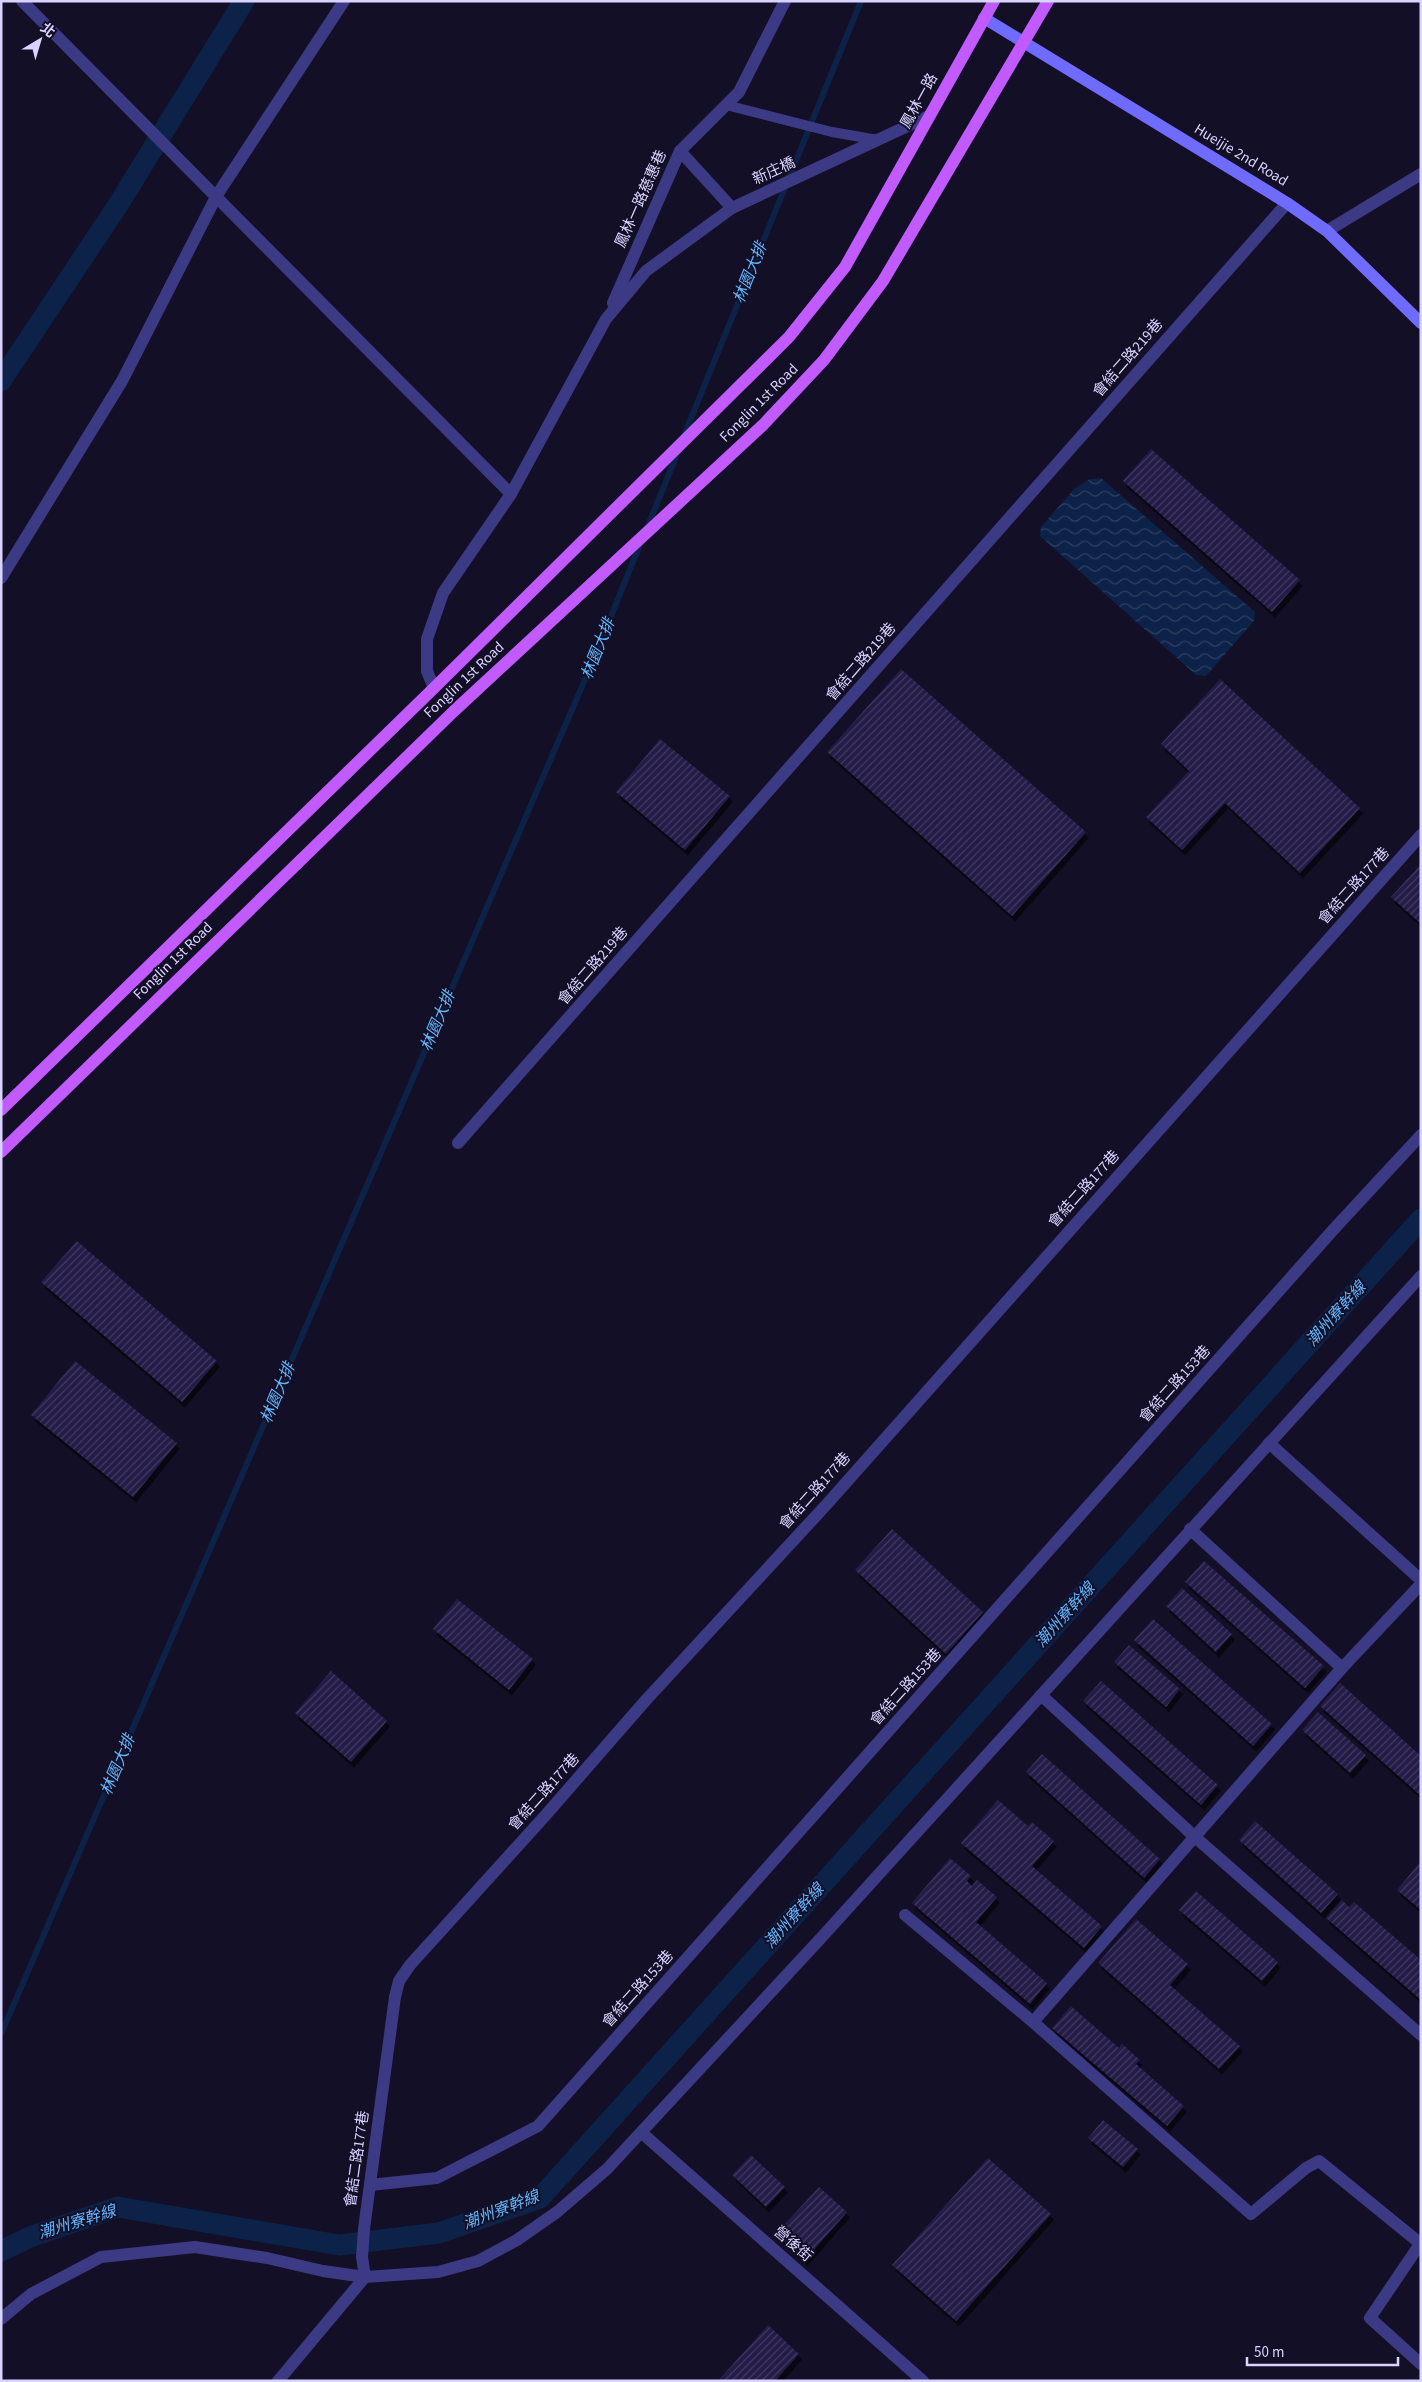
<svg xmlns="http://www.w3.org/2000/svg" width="1422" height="2382" viewBox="0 0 1422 2382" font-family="'Source Sans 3','Noto Sans TC',sans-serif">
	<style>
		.water { fill: url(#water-waves) }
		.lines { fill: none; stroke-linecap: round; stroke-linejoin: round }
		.stream { stroke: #0c2248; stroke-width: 6 }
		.canal { stroke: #0c2248; stroke-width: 21 }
		.building { fill: url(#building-hatch); filter: url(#shadow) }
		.lane { stroke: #3d3a85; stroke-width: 10 }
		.street { stroke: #3d3a85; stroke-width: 12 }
		.secondary { stroke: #6f6bff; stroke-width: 12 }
		.primary { stroke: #c25bff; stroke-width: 12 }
		.labels { text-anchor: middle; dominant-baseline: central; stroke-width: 4; stroke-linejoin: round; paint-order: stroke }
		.street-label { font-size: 15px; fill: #d9d4ff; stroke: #130f26 }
		.water-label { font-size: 16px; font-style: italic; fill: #62b6ff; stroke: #130f26 }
	</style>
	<defs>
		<pattern id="water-waves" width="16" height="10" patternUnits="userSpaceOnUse" patternTransform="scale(1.25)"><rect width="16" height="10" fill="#0c2248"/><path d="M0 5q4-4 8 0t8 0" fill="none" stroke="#2f4163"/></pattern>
		<pattern id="building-hatch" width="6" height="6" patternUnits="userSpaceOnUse" patternTransform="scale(1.25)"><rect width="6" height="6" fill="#241b47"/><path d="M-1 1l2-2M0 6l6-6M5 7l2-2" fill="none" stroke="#433b63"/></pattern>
		<filter id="shadow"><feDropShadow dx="3" dy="5.5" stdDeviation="0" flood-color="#0009"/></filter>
	</defs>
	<rect width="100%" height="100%" fill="#130f26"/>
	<path class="water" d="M1101,478l154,134 -1,9 -48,55 -10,-1 -156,-139 1,-9 34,-39 15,-9z"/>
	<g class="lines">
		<g class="stream">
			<path d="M683,438l178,-437"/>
			<path d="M647,528l31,-76"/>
			<path d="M1,2034l589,-1366 51,-126"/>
		</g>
		<g class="canal">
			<path d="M1,381l117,-176 126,-204"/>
			<path d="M1,2251l29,-14 88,-30 221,38 100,-12 101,-35 881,-979"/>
		</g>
	</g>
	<g class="building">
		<path d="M1151,449l149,131 -28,32 -149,-131z"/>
		<path d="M901,669l185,163 -74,84 -185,-164z"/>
		<path d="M1220,679l140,129 -60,65 -75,-70 -43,47 -36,-33 43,-46 -28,-27z"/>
		<path d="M660,739l70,57 -45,54 -69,-58z"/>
		<path d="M1421,864v60l-30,-27z"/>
		<path d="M77,1241l140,120 -35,41 -141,-120z"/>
		<path d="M75,1361l102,82 -44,54 -102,-82z"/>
		<path d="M892,1529l91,83 -37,42 -91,-84z"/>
		<path d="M1204,1561l120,105 -19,22 -120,-106z"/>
		<path d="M1182,1588l50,46 -16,18 -50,-46z"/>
		<path d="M457,1599l76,60 -24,31 -76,-61z"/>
		<path d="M1153,1619l119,105 -19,22 -119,-106z"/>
		<path d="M1129,1645l51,44 -14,18 -52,-45z"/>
		<path d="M331,1671l56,50 -36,41 -56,-49z"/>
		<path d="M1101,1681l117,104 -17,20 -118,-104z"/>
		<path d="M1340,1683l81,73v40l-101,-90z"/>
		<path d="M1318,1712l48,43 -16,18 -48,-43z"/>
		<path d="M1042,1754l118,105 -16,19 -118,-106z"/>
		<path d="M998,1800l30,26 4,-4 22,19 -22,25 70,60 -18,22 -123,-105z"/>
		<path d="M1255,1821l83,73 -17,19 -82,-73z"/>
		<path d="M950,1858l21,18 -4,5 5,5 5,-6 20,17 -21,25 71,61 -17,21 -118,-101z"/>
		<path d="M1421,1861v49l-24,-20z"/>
		<path d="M1196,1891l82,71 -16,19 -83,-71z"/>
		<path d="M1342,1900l7,7 5,-5 67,58v40l-95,-82z"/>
		<path d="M1136,1919l52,45 -18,21 70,61 -21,23 -121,-106z"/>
		<path d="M1071,2006l48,42 3,-4 18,16 -4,4 48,42 -17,20 -115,-98z"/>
		<path d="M1103,2120l35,29 -15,18 -35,-29z"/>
		<path d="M751,2155l34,32 -19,20 -34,-32z"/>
		<path d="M988,2158l63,56 -95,107 -64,-56z"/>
		<path d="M819,2187l28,25 -42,48 -29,-26z"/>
		<path d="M768,2325l31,29 -24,27h-57z"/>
	</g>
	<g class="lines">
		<path class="lane" d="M726,105l106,27 46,8"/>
		<g class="street">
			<path d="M22,1l489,493"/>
			<path d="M680,151l52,57"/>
			<path d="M1327,231l94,-57"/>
			<path d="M613,303l67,-152 59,-59 46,-91"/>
			<path d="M1,578l121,-197 95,-186 127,-194"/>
			<path d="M434,688l-7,-17v-32l16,-46 68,-99 95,-175 40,-48 86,-63 197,-92"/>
			<path d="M458,1143l829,-940"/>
			<path d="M1269,1443l152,137"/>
			<path d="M1190,1529l152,139"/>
			<path d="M1041,1695l154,142 226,198"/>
			<path d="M905,1915l128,107 218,192 55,-46 13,-7 102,83"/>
			<path d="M1033,2022l309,-354 79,-84"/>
			<path d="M642,2133l281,248"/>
			<path d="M370,2185l67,-7 101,-52 795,-896 88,-95"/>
			<path d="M1420,2244l-50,74 51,46"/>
			<path d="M1,2319l30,-25 70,-37 94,-10 72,11 56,13 42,6 73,-5 40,-11 39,-21 40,-28 50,-43 214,-231 600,-662"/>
			<path d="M278,2381l87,-104 -3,-20 2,-28 31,-232 4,-16 11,-16 134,-148 102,-117 181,-196 594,-669"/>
		</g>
		<path class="secondary" d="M984,18l303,185 40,28 94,92"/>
		<g class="primary">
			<path d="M1,1110l433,-422 355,-351 56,-70 149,-266"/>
			<path d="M1,1152l453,-441 309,-286 61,-65 59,-79 165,-280"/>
		</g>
	</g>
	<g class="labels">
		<g class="street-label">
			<text transform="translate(919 101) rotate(-61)">鳳林一路</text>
			<text transform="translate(1241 155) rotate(31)">Hueijie 2nd Road</text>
			<text transform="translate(774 171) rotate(-25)">新庄橋</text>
			<text transform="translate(641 199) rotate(-66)">鳳林一路慈惠巷</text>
			<text transform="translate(1128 358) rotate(-49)">會結二路219巷</text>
			<text transform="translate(759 403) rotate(-45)">Fonglin 1st Road</text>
			<text transform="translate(861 662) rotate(-49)">會結二路219巷</text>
			<text transform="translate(464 680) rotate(-43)">Fonglin 1st Road</text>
			<text transform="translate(1354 886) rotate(-48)">會結二路177巷</text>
			<text transform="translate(173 961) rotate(-44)">Fonglin 1st Road</text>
			<text transform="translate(593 966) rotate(-49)">會結二路219巷</text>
			<text transform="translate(1084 1189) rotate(-48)">會結二路177巷</text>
			<text transform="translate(1175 1384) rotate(-48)">會結二路153巷</text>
			<text transform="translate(815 1491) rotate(-48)">會結二路177巷</text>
			<text transform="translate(906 1687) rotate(-48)">會結二路153巷</text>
			<text transform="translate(544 1792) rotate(-48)">會結二路177巷</text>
			<text transform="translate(638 1989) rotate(-48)">會結二路153巷</text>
			<text transform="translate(357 2159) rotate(-82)">會結二路177巷</text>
			<text transform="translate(793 2244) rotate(41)">營後街</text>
		</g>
		<g class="water-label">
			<text transform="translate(750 273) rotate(-68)">林園大排</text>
			<text transform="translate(598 649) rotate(-68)">林園大排</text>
			<text transform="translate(438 1021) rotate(-67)">林園大排</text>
			<text transform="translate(1336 1314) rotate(-48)">潮州寮幹線</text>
			<text transform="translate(278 1393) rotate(-67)">林園大排</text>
			<text transform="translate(1065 1615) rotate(-48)">潮州寮幹線</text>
			<text transform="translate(118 1765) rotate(-67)">林園大排</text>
			<text transform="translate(794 1916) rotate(-48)">潮州寮幹線</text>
			<text transform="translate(501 2210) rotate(-21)">潮州寮幹線</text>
			<text transform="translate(77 2222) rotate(-17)">潮州寮幹線</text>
		</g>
	</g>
	<rect width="1422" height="2382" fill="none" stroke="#d9d4ff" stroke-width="5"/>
	<g transform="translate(40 40) rotate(38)" stroke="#130f26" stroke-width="4" paint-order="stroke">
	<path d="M0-4L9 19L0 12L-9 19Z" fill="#d9d4ff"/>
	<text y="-8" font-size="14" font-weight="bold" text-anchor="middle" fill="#d9d4ff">北</text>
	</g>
	<path d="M1247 2357v8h151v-8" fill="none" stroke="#d9d4ff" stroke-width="2.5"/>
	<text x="1254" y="2357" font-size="15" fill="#d9d4ff" stroke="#130f26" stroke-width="4" paint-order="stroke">50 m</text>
</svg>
